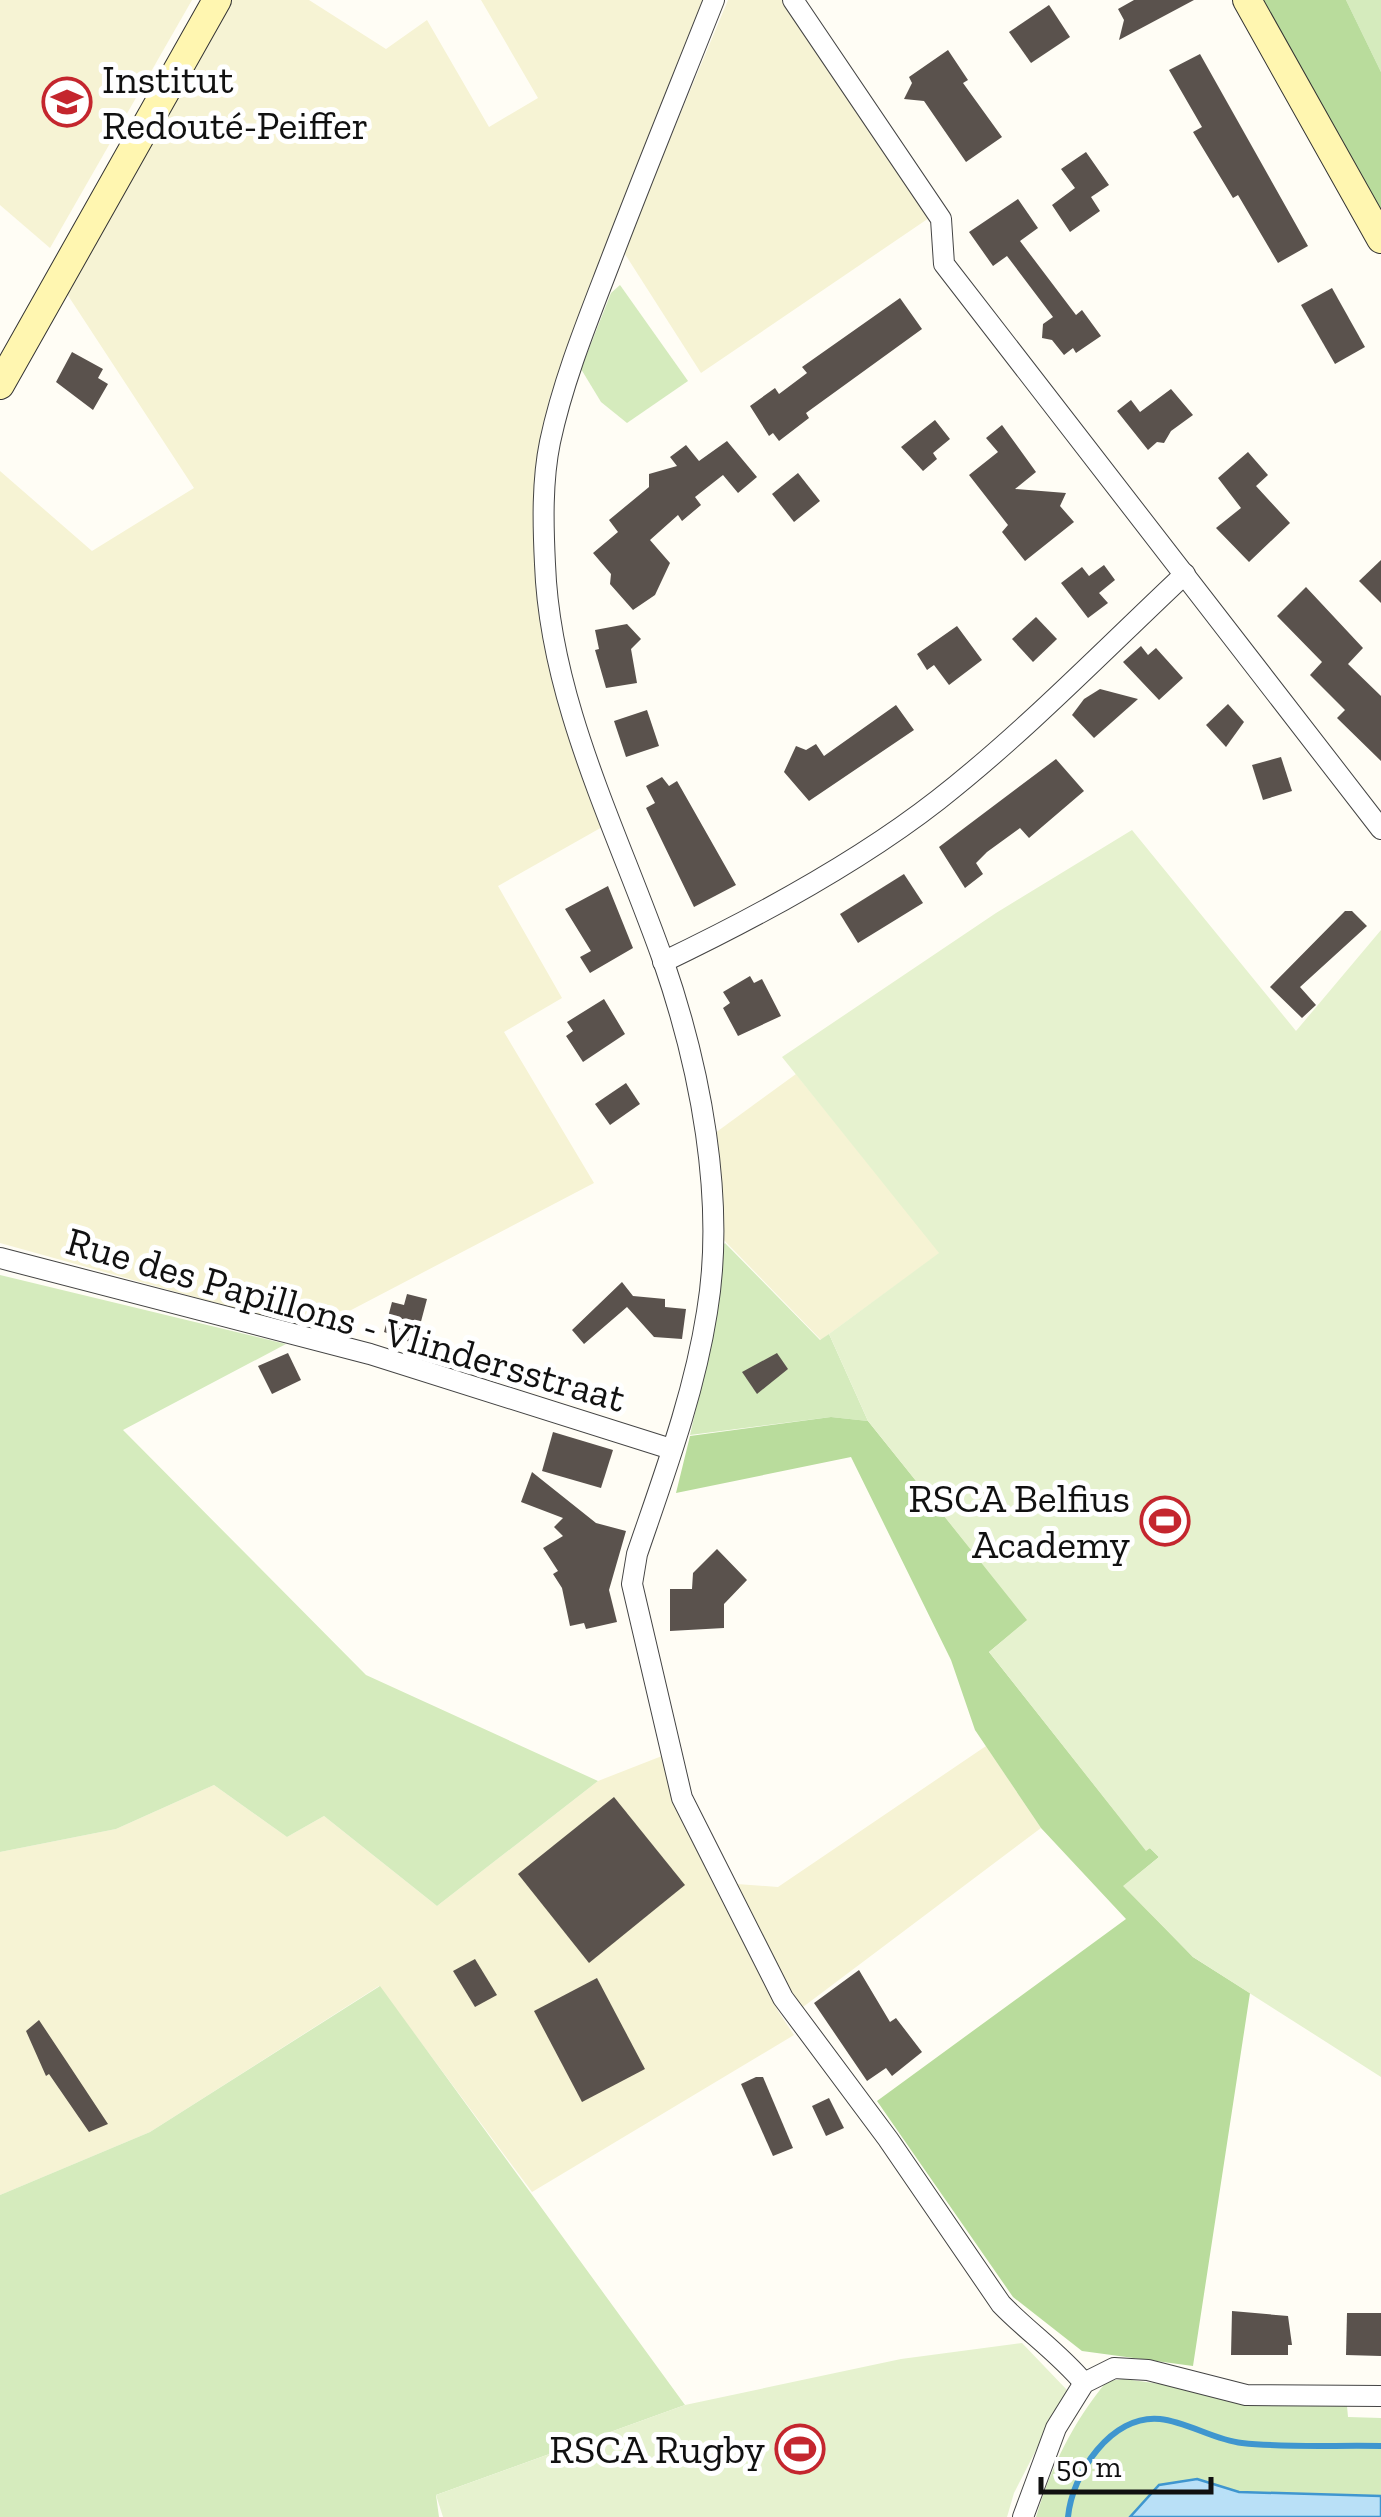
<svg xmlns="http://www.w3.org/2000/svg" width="1381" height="2517" viewBox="0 0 1381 2517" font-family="'Zilla Slab',serif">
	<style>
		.farmland { fill: #f6f3d4 }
		.green { fill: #d5ebbd }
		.forest { fill: #b9dc9c }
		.pitch { fill: #e6f2cf }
		.water { fill: #b9e0f7; stroke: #3f96cf; stroke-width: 2.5 }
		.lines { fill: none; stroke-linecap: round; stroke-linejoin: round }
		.stream { stroke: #3f96cf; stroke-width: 6 }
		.building { fill: #5a524d }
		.street-casing { stroke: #444; stroke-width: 22 }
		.secondary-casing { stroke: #333; stroke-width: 30 }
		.street { stroke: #fff; stroke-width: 20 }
		.secondary { stroke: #fff6b0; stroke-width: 28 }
		.labels { text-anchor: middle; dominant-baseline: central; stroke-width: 10; stroke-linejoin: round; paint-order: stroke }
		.poi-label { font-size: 40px; fill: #111; stroke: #fff; text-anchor: end }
		.street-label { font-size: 40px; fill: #111; stroke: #fff }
	</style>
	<rect width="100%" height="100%" fill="#fffdf5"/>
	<g class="farmland">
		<path d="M0,0h192l-142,248 -50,-43z"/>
		<path d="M231,0h78l77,49 41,-29 62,107 49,-29 -57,-98h226l-158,399 -15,118 70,309 -106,60 64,112 -58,34 90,151 -281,147 -313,-87v-772l92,80 102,-63 -127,-194z"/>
		<path d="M728,0h58l143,218 -228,155 -78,-122z"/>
		<path d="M796,1074l144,179 -119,87 -102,-105 -8,-99z"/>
		<path d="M986,1746l55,82 -242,182 -62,-126 41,3z"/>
		<path d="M667,1754l12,59 99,198 16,24 -262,157 -153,-206 -229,146 -150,63v-343l116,-23 98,-44 73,52 37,-21 113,90 161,-125z"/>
	</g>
	<g class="green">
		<path d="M1346,0h35v72z"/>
		<path d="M620,285l68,96 -61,42 -26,-21 -20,-33 30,-76z"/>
		<path d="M725,1243l95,97 9,-6 39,87 -37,-4 -141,18 23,-101 6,-83z"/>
		<path d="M0,1275l286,69 -163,86 243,245 232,106 -161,125 -113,-90 -37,21 -73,-52 -98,44 -116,23z"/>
		<path d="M380,1986l305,419 -249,90 3,22h-439v-322l150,-63z"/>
		<path d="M1124,2379l66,9 49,16 108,2 1,11 33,1v99h-345c16,-52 36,-93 71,-136z"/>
	</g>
	<g class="forest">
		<path d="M1257,0h89l35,72v150z"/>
		<path d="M831,1417l37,4 160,199 -39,32 157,198 4,-2 9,9 -35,29 69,71 57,36 -57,373 -111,-15 -69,-54 -136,-196 249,-182 -85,-91 -66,-98 -24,-70 -100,-203 -175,36 14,-57z"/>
	</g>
	<g class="pitch">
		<path d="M1132,830l164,201 85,-101v1147l-188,-120 -70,-71 36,-29 -9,-9 -4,3 -157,-199 38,-32 -159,-199 -39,-87 110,-81 -157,-196 214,-144z"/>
		<path d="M1022,2343l45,47 -53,103 -7,24h-564l-7,-22 249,-90 216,-46z"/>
	</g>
	<path class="water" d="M1197,2479l42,13 142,4v21h-251l29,-32z"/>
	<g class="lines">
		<path class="stream" d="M1068,2517c4,-43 43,-103 92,-98 28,3 54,21 82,24 45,5 93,2 139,3"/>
	</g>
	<g class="building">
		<path d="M1134,0h60l-75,40 5,-20 -6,-11z"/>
		<path d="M1049,5l21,32 -39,26 -22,-31z"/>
		<path d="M948,50l20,30 -5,3 39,54 -36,25 -42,-61 -20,-2 8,-16 -3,-6z"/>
		<path d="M1200,54l108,192 -30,17 -40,-68 -5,3 -40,-66 9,-5 -33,-57z"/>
		<path d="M1086,152l23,33 -18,12 9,14 -30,21 -18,-27 23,-17 -14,-19z"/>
		<path d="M1018,199l20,29 -18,13 56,74 6,-5 19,26 -25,17 -3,-5 -9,7 -12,-15 -10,-2 1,-14 10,-7 -46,-61 -14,10 -24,-34z"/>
		<path d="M1332,288l33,59 -30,17 -34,-59z"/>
		<path d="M900,298l22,31 -116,84 3,5 -30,23 -6,-8 -4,3 -19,-30 25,-18 4,6 28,-21 -5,-6z"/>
		<path d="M72,352l31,17 -5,9 10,6 -15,26 -37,-28z"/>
		<path d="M1171,389l22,26 -22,16 -7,12 -7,-1 -9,8 -31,-39 14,-11 9,12z"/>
		<path d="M935,420l15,19 -17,14 4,6 -14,12 -22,-24z"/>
		<path d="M1002,425l34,47 -21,17 51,4 -6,13 14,16 -49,39 -23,-29 6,-7 -39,-50 29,-23 -12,-14z"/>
		<path d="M727,441l30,36 -19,16 -15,-18 -28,22 6,8 -19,16 -4,-6 -28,25 20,23 -15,32 -22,15 -23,-26 1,-10 -18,-21 25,-21 -9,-12 40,-33v-13l28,-8 -7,-9 16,-12 13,16z"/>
		<path d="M1248,452l20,23 -12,11 34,37 -41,39 -33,-34 25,-20 -23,-30z"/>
		<path d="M798,473l22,28 -26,21 -22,-28z"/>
		<path d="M1381,560v43l-22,-22z"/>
		<path d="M1104,565l11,15 -16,13 9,10 -20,15 -27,-35 21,-16 7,9z"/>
		<path d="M1306,587l57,61 -15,16 33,32v65l-44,-43 8,-8 -35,-35 12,-13 -45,-46z"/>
		<path d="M1036,617l21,22 -24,23 -21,-23z"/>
		<path d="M627,624l14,15 -10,10 6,34 -31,5 -11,-38 4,-1 -4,-19z"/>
		<path d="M957,626l25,34 -33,25 -15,-20 -7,5 -10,-16z"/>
		<path d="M1141,646l7,9 8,-7 27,30 -24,22 -36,-38z"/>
		<path d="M1100,689l38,10 -44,39 -22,-23 12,-16z"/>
		<path d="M1228,704l16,18 -18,25 -20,-22z"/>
		<path d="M896,705l18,25 -105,71 -25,-29 12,-26 10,4 10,-6 8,12z"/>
		<path d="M647,710l12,36 -33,11 -12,-36z"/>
		<path d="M1281,757l11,34 -29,9 -11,-35z"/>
		<path d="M1056,759l28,32 -55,47 -9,-10 -33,24 -11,11 7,11 -18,14 -26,-41z"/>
		<path d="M662,777l7,9 8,-5 59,104 -42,22 -48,-99 9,-5 -9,-17z"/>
		<path d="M904,874l19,29 -65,40 -18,-29z"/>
		<path d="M608,886l25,62 -43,25 -10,-16 11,-6 -26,-42z"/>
		<path d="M1345,911h7l15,15 -67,61 16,18 -14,13 -32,-31z"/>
		<path d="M750,976l4,7 8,-4 19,37 -43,20 -15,-28 7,-5 -7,-11z"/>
		<path d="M604,999l21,35 -42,28 -17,-26 7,-5 -6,-9z"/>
		<path d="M626,1083l14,21 -30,21 -15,-21z"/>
		<path d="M622,1282l11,14 32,3v8l21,2 -4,30 -28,-2 -27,-30 -43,37 -12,-14z"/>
		<path d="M407,1294l20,5 -12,45 -31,-12 8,-30 12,3z"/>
		<path d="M288,1353l13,27 -29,14 -14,-28z"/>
		<path d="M777,1353l11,16 -31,25 -15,-22z"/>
		<path d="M553,1432l60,18 -12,38 -59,-17z"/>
		<path d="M532,1472l64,51 30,8 -17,59 8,32 -31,7 -2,-6 -14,3 -8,-38 -9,-14 5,-3 -15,-23 20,-12 -9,-9 9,-9 -42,-16z"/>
		<path d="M717,1549l30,31 -23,24v24l-54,3v-42h22l1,-16z"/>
		<path d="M614,1797l71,88 -96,78 -71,-89z"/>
		<path d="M475,1959l22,36 -22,12 -22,-36z"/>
		<path d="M859,1970l31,52 6,-4 26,34 -30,24 -6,-8 -19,13 -53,-78z"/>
		<path d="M597,1978l48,91 -63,33 -48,-91z"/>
		<path d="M39,2020l28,42 41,62 -19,8 -40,-58 -3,2 -20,-45z"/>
		<path d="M756,2077h7l30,71 -20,8 -32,-72z"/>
		<path d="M829,2098l15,30 -18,8 -14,-30z"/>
		<path d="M1232,2311l56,5 4,29h-4v10h-57z"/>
		<path d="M1347,2313h34v43l-35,-1z"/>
	</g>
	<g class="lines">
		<g class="street-casing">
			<g id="street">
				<path d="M714,0c-35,88 -71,176 -105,265 -22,57 -46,116 -59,177 -8,39 -7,82 -5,122 5,138 73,268 118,396 37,107 63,239 44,352 -13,83 -43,163 -70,242l-5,30 50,214 101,200 105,141 113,165c27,28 58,49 83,79"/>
				<path d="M793,0l148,219 3,45 437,565"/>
				<path d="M663,962c94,-45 193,-98 275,-162 88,-69 166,-150 247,-226"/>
				<path d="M0,1258l370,96 301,95"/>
				<path d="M1023,2517l33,-89 28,-45 30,-15 34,2 98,25 135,1"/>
			</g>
		</g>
		<g class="secondary-casing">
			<g id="secondary">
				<path d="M1247,0l134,239"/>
				<path d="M0,385l217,-385"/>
			</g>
		</g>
		<use href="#street" class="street"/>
		<use href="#secondary" class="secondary"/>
	</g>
	<defs>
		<g id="school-ring" transform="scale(2.5)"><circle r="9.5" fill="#fff" stroke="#c4262e" stroke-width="1.5"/><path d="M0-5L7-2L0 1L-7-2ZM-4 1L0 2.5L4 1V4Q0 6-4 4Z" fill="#c4262e"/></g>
		<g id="stadium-ring" transform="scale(2.5)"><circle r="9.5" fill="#fff" stroke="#c4262e" stroke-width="1.5"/><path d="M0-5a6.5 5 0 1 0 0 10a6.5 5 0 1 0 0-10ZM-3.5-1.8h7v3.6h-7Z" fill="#c4262e"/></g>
	</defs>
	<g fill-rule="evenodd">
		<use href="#school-ring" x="67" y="102"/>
		<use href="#stadium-ring" x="1165" y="1521"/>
		<use href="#stadium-ring" x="800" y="2449"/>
	</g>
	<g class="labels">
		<g class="poi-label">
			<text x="102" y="79" text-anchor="start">Institut<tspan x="102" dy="46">Redouté-Peiffer</tspan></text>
			<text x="1130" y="1498">RSCA Belfius<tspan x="1130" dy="46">Academy</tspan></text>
			<text x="765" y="2449">RSCA Rugby</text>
		</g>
		<g class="street-label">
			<text transform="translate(346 1319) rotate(16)">Rue des Papillons - Vlindersstraat</text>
		</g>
	</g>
	<path d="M1041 2477v15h170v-15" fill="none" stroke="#111111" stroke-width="5"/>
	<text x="1056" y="2477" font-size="30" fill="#111111" stroke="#ffffff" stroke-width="8" paint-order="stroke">50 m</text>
</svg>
